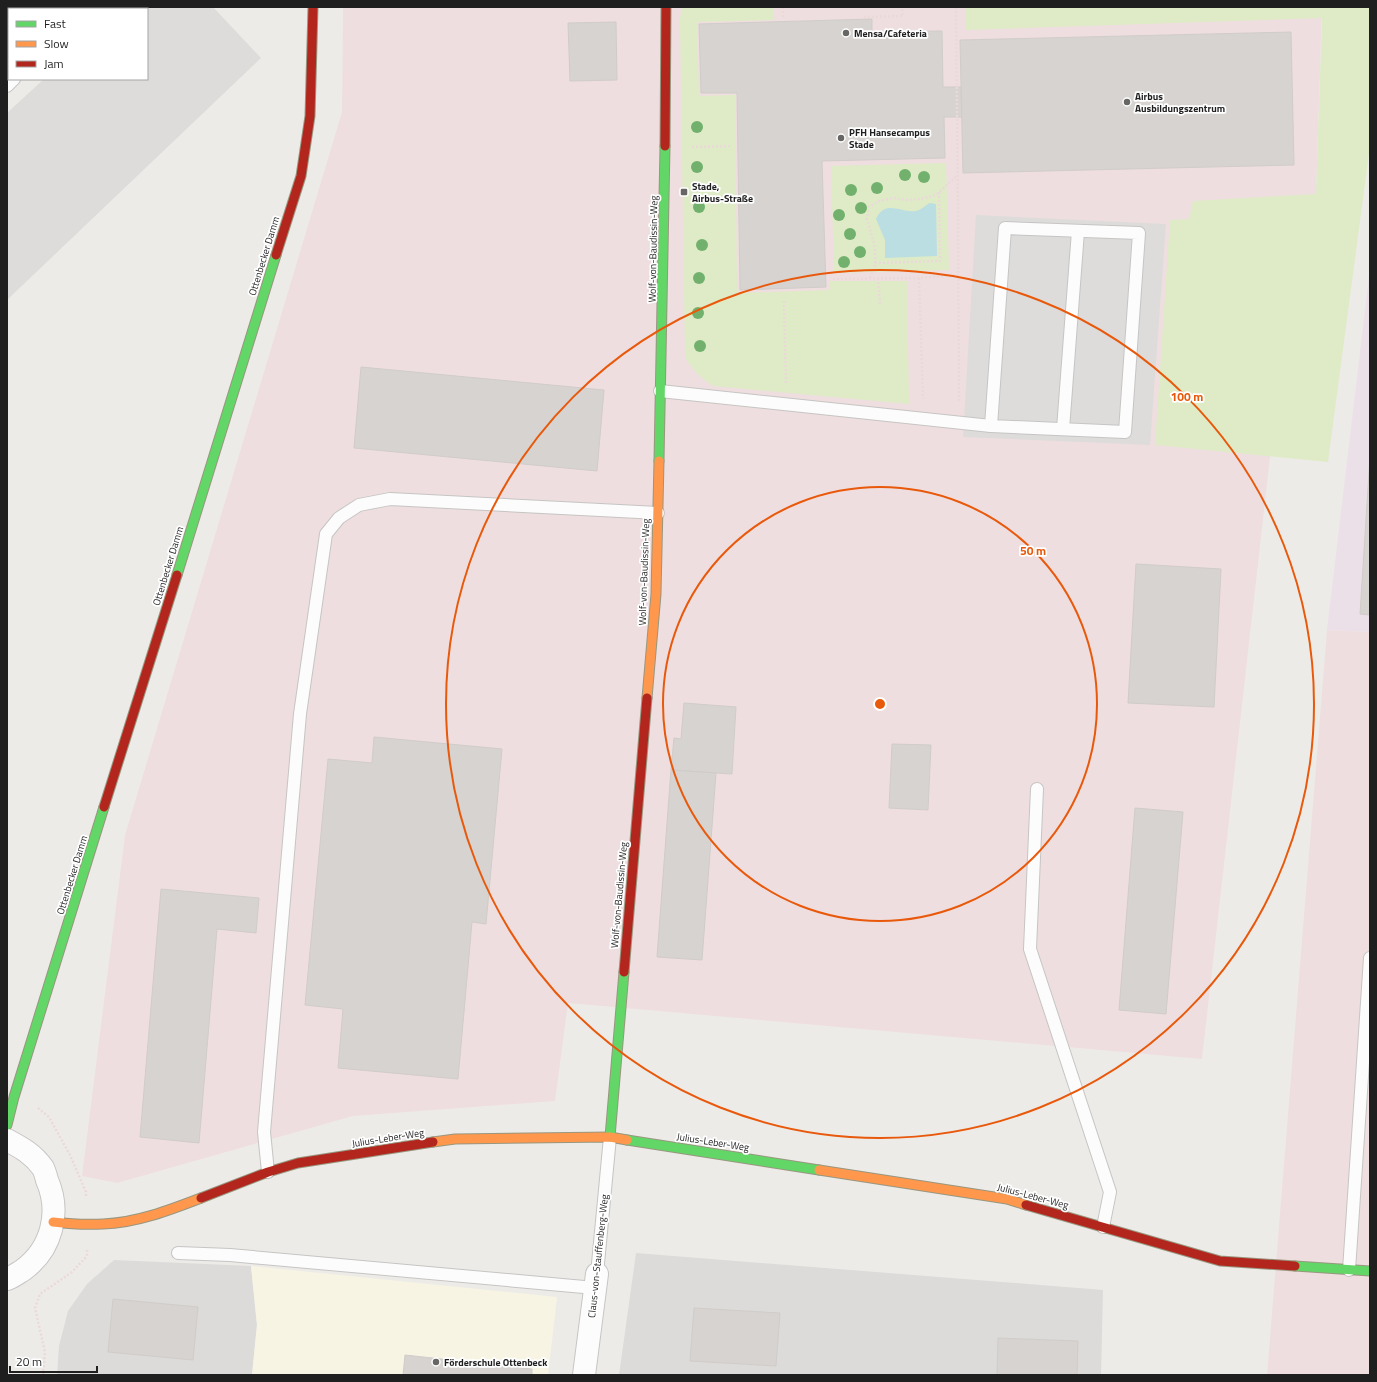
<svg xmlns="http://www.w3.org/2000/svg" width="1377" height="1382" viewBox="0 0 1377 1382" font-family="'Titillium Web',sans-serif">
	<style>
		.residential { fill: #dcdbd9 }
		.commercial { fill: #efdedf }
		.industrial { fill: #ebe0e8 }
		.education { fill: #f7f4e3 }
		.grass { fill: #deebc6 }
		.parking { fill: #dddcdb }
		.water { fill: #bbdee2 }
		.building { fill: #d6d3d0; stroke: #d0ccc9 }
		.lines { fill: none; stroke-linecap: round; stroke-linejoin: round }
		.lane-casing { stroke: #c6c5c4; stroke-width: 14 }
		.street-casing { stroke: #c6c5c4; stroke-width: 24 }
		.fast-casing { stroke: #98977f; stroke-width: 11 }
		.slow-casing { stroke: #98977f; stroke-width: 11 }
		.jam-casing { stroke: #98977f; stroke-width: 11 }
		.path { stroke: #ebd9da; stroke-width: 2.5; stroke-dasharray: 2 2; stroke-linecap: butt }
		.lane { stroke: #fcfcfc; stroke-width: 12 }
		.street { stroke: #fcfcfc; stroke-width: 22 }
		.fast { stroke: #63d668; stroke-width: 9 }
		.slow { stroke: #ff974d; stroke-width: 9 }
		.jam { stroke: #b3261e; stroke-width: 9 }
		.tree { fill: #72b16d }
		.ring { fill: none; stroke: #e8590c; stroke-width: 2 }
		.poi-dot { fill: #676665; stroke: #fff; stroke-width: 1.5 }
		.labels { text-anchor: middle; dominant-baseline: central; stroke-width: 3.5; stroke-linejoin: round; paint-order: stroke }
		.poi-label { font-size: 10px; font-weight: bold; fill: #1f1f1f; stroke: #fff; text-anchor: start }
		.street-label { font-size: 10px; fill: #1f1f1f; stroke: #fff }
		.centre { fill: #e8590c; stroke: #fff; stroke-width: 2 }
		.ring-label { font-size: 12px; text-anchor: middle; font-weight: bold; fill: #e8590c; stroke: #fff; stroke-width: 3.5; stroke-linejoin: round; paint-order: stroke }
	</style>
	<rect width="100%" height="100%" fill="#edebe8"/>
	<g class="residential">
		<path d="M636,1253l467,37 -2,85h-482z"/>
		<path d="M114,1260l137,6 6,59 -5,50h-195l2,-29 9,-35 19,-27z"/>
	</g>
	<g class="commercial">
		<path d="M343,7h979l-6,187 -46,263 -68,602 -634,-56 -13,98 -202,15 -236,67 -35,-7 43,-341 217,-723z"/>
		<path d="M1327,630l43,2v743h-103z"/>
	</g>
	<path class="industrial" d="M1370,268v364l-43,-2z"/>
	<path class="education" d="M251,1266l306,31 -9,78h-296l5,-50z"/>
	<g class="grass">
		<path d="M682,7h92v13l-77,2 2,74 36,-1 2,198 92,-3v-9h78l2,123 -196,-18c-13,-9 -20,-15 -28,-29l-5,-338z"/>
		<path d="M966,7h404v139l-42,316 -173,-17 15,-225 19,-1 4,-18 123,-7 6,-176 -356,12z"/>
		<path d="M946,163l3,107 -115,3 -3,-107z"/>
	</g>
	<g class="parking">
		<path d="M122,7h91l48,51 -254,242v-187l37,-34h103v-70h-27z"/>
		<path d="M976,215l190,9 -16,221 -187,-8z"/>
	</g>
	<path class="water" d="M930,203l6,1 1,52 -52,2v-18l-9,-21c10,-22 28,-3 43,-9 3,-1 7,-5 11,-7z"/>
	<g class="building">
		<path d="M872,19v13l70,-1 1,56h18l1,30h-18l1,41 -123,3 4,126 -86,3 -3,-197h-36l-2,-69z"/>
		<path d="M616,22l1,58 -47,1 -2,-58z"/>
		<path d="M1291,32l3,133 -331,8 -3,-133z"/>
		<path d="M361,367l243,23 -7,81 -243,-23z"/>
		<path d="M1370,456v159l-10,-1z"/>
		<path d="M1136,564l85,5 -7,138 -86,-4z"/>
		<path d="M684,703l52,4 -4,67 -61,-4 3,-32 7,1z"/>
		<path d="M374,737l128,12 -16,175 -14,-2 -14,157 -120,-11 5,-59 -38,-4 23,-246 44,4z"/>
		<path d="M892,744l39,1 -3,65 -39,-2z"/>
		<path d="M671,770l45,3 -14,187 -45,-3z"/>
		<path d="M1135,808l48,4 -17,202 -47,-4z"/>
		<path d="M161,889l98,9 -3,35 -39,-4 -18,214 -59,-6z"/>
		<path d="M113,1299l85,8 -5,53 -85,-8z"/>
		<path d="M694,1308l86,5 -4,53 -86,-5z"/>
		<path d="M998,1338l80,3 -1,34h-80z"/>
		<path d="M405,1355l127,14v6h-129z"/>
	</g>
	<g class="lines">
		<g class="lane-casing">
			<g id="lane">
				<path d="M88,9l2,-2"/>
				<path d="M7,86l7,-7"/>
				<path d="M1005,228l134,5 -14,199 -134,-6z"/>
				<path d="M660,391l331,35"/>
				<path d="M1063,429l15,-198"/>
				<path d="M1037,789l-7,160 80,243 -7,35"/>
				<path d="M268,1172l-4,-40 36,-418 26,-180 13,-16 20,-13 31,-6 268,14"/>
				<path d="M178,1253l52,2 365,33"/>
				<path d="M1349,1270l21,-312"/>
				<path d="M597,1274l13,-137"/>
			</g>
		</g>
		<g class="street-casing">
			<g id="street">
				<path d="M7,1140c15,8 26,14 36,28 2,4 3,8 4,12 14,32 5,69 -24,90 -5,3 -10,7 -16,9"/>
				<path d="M584,1375l13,-101"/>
			</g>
		</g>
		<g class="fast-casing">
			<g id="fast">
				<path d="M659,461l6,-315"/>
				<path d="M177,575l99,-320"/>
				<path d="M7,1125l7,-28 90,-290"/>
				<path d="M610,1137l14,-165"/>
				<path d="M627,1140l192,30"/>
				<path d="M1295,1266l75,5"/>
			</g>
		</g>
		<g class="slow-casing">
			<g id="slow">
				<path d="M647,698l9,-104 3,-133"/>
				<path d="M433,1142l22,-3 155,-2 17,3"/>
				<path d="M819,1170l188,29 19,6"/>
				<path d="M53,1222c17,2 33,3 50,2 33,-1 67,-14 98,-26"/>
			</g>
		</g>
		<g class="jam-casing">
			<g id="jam">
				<path d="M665,146l1,-139"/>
				<path d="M276,255l25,-79 9,-60 3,-109"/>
				<path d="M104,807l73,-232"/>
				<path d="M624,972l23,-274"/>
				<path d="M201,1198l67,-26 30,-9 135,-21"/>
				<path d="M1026,1205l194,56 75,5"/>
			</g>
		</g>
		<g class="path">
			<path d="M783,7v11"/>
			<path d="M956,7l2,203 1,192"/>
			<path d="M864,17l39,-1 -1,-9"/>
			<path d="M692,147l39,-1"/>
			<path d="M875,263l65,-2 -1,-70"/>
			<path d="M870,278l5,-13v-18l-8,-28 2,-12 10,-6 16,-3 11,2 15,-1 15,-4 22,-20"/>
			<path d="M878,278l2,27"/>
			<path d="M919,278l4,121"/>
			<path d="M833,279l86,-1 39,-3"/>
			<path d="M784,301l2,83"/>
			<path d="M38,1108l11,9 21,38 16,37v5"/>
			<path d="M43,1375l2,-23 -10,-44 5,-14 32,-22 15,-16v-6"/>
		</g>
		<use href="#lane" class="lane"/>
		<use href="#street" class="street"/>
		<use href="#fast" class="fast"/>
		<use href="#slow" class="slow"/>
		<use href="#jam" class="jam"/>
	</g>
	<g class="tree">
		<circle cx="697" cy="127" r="6"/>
		<circle cx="697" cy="167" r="6"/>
		<circle cx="905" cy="175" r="6"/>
		<circle cx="924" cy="177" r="6"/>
		<circle cx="877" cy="188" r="6"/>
		<circle cx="851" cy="190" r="6"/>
		<circle cx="699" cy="207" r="6"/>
		<circle cx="861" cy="208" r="6"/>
		<circle cx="839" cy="215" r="6"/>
		<circle cx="850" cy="234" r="6"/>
		<circle cx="702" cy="245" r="6"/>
		<circle cx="860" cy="252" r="6"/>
		<circle cx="844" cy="262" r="6"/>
		<circle cx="699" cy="278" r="6"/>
		<circle cx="698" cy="313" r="6"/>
		<circle cx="700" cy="346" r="6"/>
	</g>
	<g class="ring">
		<circle cx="880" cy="704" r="217"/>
		<circle cx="880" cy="704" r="434"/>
	</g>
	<g class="poi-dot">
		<circle cx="846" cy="33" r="4"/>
		<circle cx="1127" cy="102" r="4"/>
		<circle cx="841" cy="138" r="4"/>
		<rect x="680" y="188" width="8" height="8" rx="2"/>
		<circle cx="436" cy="1362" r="4"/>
	</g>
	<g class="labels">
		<g class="poi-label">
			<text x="854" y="33">Mensa/Cafeteria</text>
			<text x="1135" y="96">Airbus<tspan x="1135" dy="12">Ausbildungszentrum</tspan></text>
			<text x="849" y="132">PFH Hansecampus<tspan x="849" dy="12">Stade</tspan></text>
			<text x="692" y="186">Stade,<tspan x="692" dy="12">Airbus-Straße</tspan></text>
			<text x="444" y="1362">Förderschule Ottenbeck</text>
		</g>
		<g class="street-label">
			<text transform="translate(653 249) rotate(-89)">Wolf-von-Baudissin-Weg</text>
			<text transform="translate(264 256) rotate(-73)">Ottenbecker Damm</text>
			<text transform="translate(168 566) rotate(-73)">Ottenbecker Damm</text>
			<text transform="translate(644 572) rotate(-88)">Wolf-von-Baudissin-Weg</text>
			<text transform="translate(72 875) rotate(-73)">Ottenbecker Damm</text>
			<text transform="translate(619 895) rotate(-85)">Wolf-von-Baudissin-Weg</text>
			<text transform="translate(388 1138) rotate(-9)">Julius-Leber-Weg</text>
			<text transform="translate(713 1142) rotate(9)">Julius-Leber-Weg</text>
			<text transform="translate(1033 1196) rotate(15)">Julius-Leber-Weg</text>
			<text transform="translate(598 1256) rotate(-84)">Claus-von-Stauffenberg-Weg</text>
		</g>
	</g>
	<circle cx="880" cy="704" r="6" class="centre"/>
	<g class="ring-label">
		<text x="1187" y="401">100 m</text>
		<text x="1033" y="555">50 m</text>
	</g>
	<rect width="1377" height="1382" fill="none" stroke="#1f1f1f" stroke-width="16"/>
	<rect x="8" y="8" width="140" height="72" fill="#ffffff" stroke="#a5a5a5"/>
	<rect x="16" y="21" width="20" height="6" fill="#63d668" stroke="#a5a5a5"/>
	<text x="44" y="28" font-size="12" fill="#1f1f1f">Fast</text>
	<rect x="16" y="41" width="20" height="6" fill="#ff974d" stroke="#a5a5a5"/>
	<text x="44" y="48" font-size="12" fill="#1f1f1f">Slow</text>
	<rect x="16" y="61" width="20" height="6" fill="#b3261e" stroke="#a5a5a5"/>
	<text x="44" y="68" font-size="12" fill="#1f1f1f">Jam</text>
	<path d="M10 1366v6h87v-6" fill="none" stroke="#1f1f1f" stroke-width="2"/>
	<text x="16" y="1366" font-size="12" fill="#1f1f1f" stroke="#ffffff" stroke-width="3" paint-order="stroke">20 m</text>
</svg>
